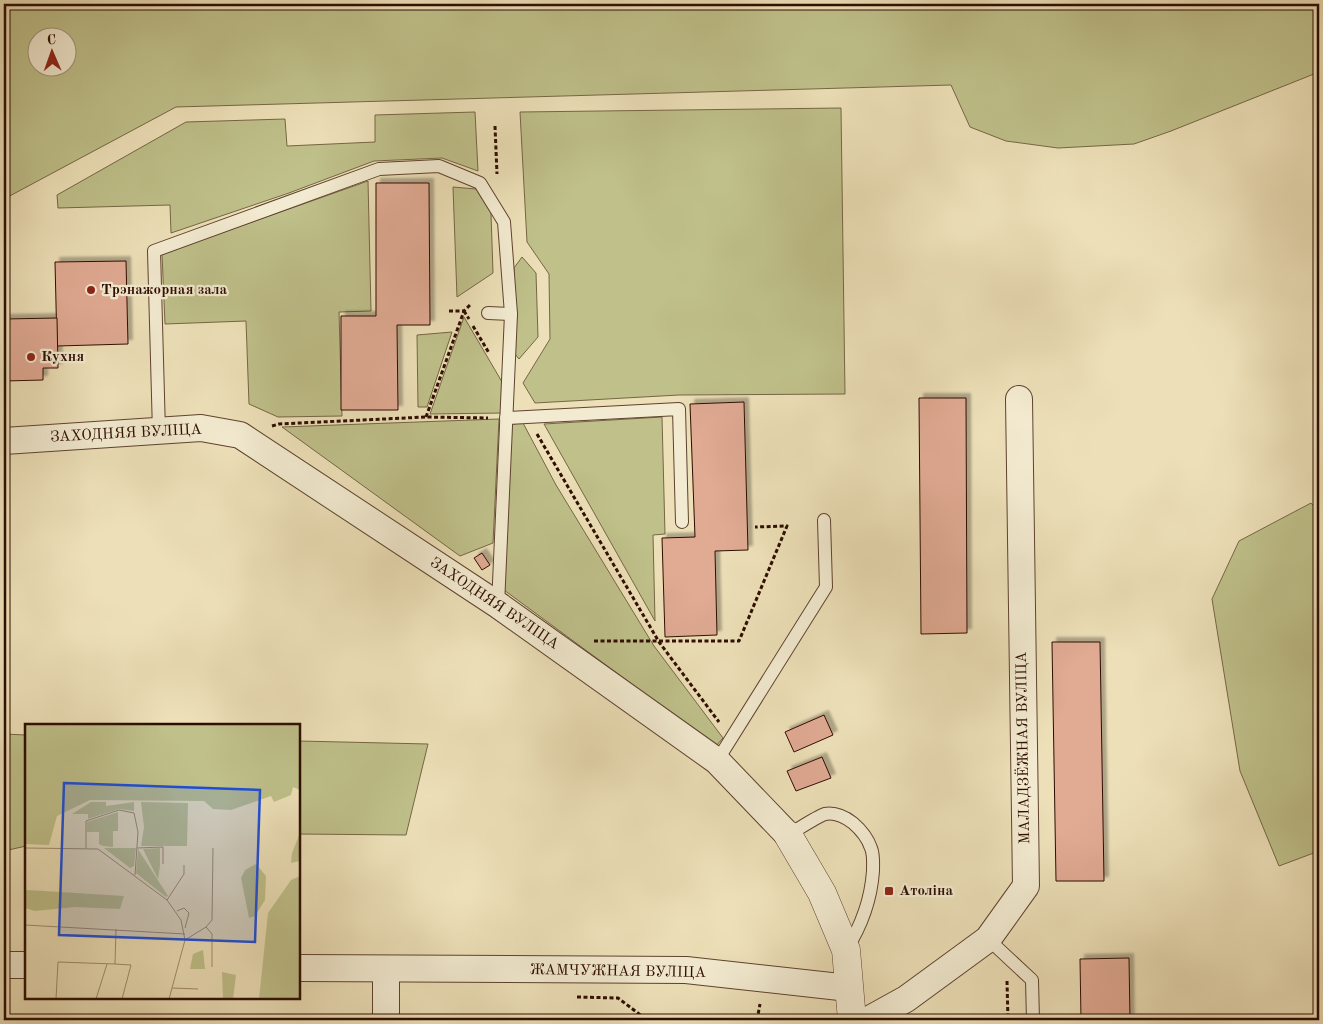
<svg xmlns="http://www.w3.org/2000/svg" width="1323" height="1024" viewBox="0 0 1323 1024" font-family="'Old Standard TT',serif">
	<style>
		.green { fill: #bfc08a; stroke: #766645; fill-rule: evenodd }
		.building { fill: #e0aa93; stroke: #2e0d00; filter: url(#shadow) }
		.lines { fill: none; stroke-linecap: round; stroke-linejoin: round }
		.service-casing { stroke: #5e422e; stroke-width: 14 }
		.minor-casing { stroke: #5e422e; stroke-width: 28 }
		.tertiary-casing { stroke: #5e422e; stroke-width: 29 }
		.path { stroke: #2e0d00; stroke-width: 3; stroke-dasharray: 4 2.5; stroke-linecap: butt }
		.service { stroke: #f3ebd1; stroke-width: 12 }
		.minor { stroke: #f3ebd1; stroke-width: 26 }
		.tertiary { stroke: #f3ebd1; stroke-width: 28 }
		.poi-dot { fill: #8f2418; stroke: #f3ebd1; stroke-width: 2 }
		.labels { text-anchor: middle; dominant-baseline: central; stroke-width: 4.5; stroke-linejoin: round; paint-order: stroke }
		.poi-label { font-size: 15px; font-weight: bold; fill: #2e0d00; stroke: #f3ebd1; text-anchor: start }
		.street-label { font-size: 15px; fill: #2e0d00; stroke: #f3ebd1 }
		.inset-road { fill: none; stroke: #a18c6e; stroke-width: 1 }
		.view { fill: #1d4ed8; fill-opacity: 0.15; stroke: #1d4ed8; stroke-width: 2.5 }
		.inset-edge { fill: none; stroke: #2e0d00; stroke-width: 2.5 }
	</style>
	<defs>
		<filter id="shadow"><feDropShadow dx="4.5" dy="-4.5" stdDeviation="1" flood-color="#0004"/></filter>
	</defs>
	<rect width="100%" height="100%" fill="#ede0b8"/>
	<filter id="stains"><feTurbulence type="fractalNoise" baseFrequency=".004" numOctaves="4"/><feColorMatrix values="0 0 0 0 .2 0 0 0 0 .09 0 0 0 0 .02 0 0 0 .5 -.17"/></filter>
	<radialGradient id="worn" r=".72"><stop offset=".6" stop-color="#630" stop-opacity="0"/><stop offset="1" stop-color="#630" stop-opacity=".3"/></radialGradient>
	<g class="green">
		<path d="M4,4h1315v68l-148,59 -37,13 -76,4 -52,-7 -36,-14 -19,-42 -775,22 -172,92zM38,38h30v30h-30z"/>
		<path d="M841,108l4,286 -166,1 -144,8 -12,-20 27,-44 -1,-65 -22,-32 -7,-130z"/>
		<path d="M475,112l3,59 -36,-13 -68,3 -85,32 -118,40 -1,-28 -112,3 -1,-13 129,-73 99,-3 2,27 88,-4v-27z"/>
		<path d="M368,181l3,130 -32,1 3,104 -64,1 -29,-13 -3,-83 -81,3 -3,-70z"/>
		<path d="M453,187l23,2 15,24 2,60 -36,24z"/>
		<path d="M522,257l14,16 2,64 -19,22 -4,-5 -1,-86z"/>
		<path d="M464,317l41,70 -1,26 -74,1z"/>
		<path d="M452,332l-25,75h-9l-1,-72z"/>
		<path d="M662,417l3,117 -12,1 2,86 -111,-197z"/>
		<path d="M499,419l-6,124 -33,13 -178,-129z"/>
		<path d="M523,423l33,62 98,161 69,92 -7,8 -212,-156 7,-166z"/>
		<path d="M1311,503l8,9v339l-40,15 -39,-95 -28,-172 27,-58z"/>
		<path d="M4,734l22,1v111l-22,5z"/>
		<path d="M299,741l129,3 -22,91 -107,-1z"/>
	</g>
	<g class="building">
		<path d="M376,183h53l1,142h-33l1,85h-57v-94h35z"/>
		<path d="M126,261l2,83 -71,2 -2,-84z"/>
		<path d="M57,318l1,50h-15v12l-39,1v-62z"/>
		<path d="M919,398h47l1,235 -46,1z"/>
		<path d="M744,402l4,148 -33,1 2,84 -52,2 -3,-99 33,-1 -5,-133z"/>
		<path d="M482,553l8,12 -8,5 -8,-12z"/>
		<path d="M1052,642h48l4,239h-48z"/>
		<path d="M824,715l9,20 -39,17 -9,-20z"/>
		<path d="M822,757l9,21 -35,13 -9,-20z"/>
		<path d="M1129,958l1,62h-49l-1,-61z"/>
	</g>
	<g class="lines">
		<g class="service-casing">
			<g id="service">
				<path d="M488,313l23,1"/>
				<path d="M506,418l173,-9 3,113"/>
				<path d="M159,432l-5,-181 225,-82 60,-3 41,17 24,39 7,92 -13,291"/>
				<path d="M717,761l109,-174 -2,-67"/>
				<path d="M788,835c9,-5 28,-18 37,-21 11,-2 20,3 28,9 7,6 15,16 18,25 3,7 2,16 2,23 -2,29 -11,54 -27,79"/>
				<path d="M988,939l44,41 1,40"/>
			</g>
		</g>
		<g class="minor-casing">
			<g id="minor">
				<path d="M4,441l197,-13 39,7 258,170 219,156 71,74"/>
				<path d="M4,965h22"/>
				<path d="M299,968l387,2 163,18"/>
				<path d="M386,1020v-51"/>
				<path d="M868,1020l38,-21 82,-60 38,-53 -7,-487"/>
			</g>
		</g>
		<g class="tertiary-casing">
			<path id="tertiary" d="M788,835l34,58 24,57 6,70"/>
		</g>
		<g class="path">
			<path d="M495,126l2,48"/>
			<path d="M449,311h15"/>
			<path d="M464,311l5,8"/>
			<path d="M473,326l16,27"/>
			<path d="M426,417l38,-106 7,-7"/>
			<path d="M272,426l7,-2 147,-7 62,1"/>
			<path d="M537,434l122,208 60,80"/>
			<path d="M594,641h145l48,-115 -32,1"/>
			<path d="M1007,981l1,39"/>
			<path d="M577,997l41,1 29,22"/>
			<path d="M757,1020l3,-16"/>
		</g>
		<use href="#service" class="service"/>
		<use href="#minor" class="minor"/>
		<use href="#tertiary" class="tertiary"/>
	</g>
	<g class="poi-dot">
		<circle cx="91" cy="290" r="5"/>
		<circle cx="31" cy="357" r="5"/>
		<rect x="884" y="886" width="10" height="10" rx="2.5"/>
	</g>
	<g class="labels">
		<g class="poi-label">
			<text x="101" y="290">Трэнажорная зала</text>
			<text x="41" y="357">Кухня</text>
			<text x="899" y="891">Атоліна</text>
		</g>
		<g class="street-label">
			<text transform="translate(126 434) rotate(-3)">ЗАХОДНЯЯ ВУЛІЦА</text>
			<text transform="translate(494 604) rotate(34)">ЗАХОДНЯЯ ВУЛІЦА</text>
			<text transform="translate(1024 748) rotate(-91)">МАЛАДЗЁЖНАЯ ВУЛІЦА</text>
			<text transform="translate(618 972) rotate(1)">ЖАМЧУЖНАЯ ВУЛІЦА</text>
		</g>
	</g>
	<g transform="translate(25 724)">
		<rect width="275" height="275" fill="#ede0b8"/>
		<path d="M0,0h275v66l-7,-3 -2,8 -17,7 -3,-6 -40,14 -18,-1 -9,-8 -114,-1 -33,16 -8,29 -24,-1zM66,78h15v4l28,-4v9l-15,-2 -31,10v-5h-16zM116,78l47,1 -1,43h-46l3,-19zM93,88v19h-5v16l-10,-1 -4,-2v-12h-12v-10zM275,109v28l-9,2 1,-10zM79,124h32l-2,18 -4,2zM135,124v18l-2,13 -15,-30zM113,125l30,47 -2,1 -30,-24zM231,140l10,12 -1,24 -10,16 -6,2 -8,-40 4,-8zM275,152v123h-41l9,-86 23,-33zM0,166l19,1 80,5 -4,13 -45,-2 -40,4 -10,-3zM178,226l2,19h-15l3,-15zM197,248l14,3 -3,24h-10z" fill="#bfc08a"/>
		<path class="inset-road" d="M0,124l73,1 69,51 14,20 4,20 -16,59M61,124v-27l33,-11 15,3 4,19 -3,43M112,124l26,-1v17M142,176l17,-26v-9M152,187l7,-3 5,5 -4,15M0,201l160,9M181,203l6,7v33M91,205l-1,35 16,1 -9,34M160,216l21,-13 6,-7 1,-72M147,264l26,1M31,275l2,-37 57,2M71,275l11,-35"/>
		<path class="view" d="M39,59l196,7 -5,152 -196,-7z"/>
		<rect width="275" height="275" class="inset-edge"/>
	</g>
	<rect width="1323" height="1024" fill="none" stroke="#ede0b8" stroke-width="20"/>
	<rect x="5" y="5" width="1313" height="1014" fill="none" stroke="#2e0d00" stroke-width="2.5"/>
	<rect x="10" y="10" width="1303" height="1004" fill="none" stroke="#2e0d00"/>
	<g transform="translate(52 52) rotate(358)"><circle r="24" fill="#f3ebd1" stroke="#a4927d"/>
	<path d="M0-4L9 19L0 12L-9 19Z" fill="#8f2418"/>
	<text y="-8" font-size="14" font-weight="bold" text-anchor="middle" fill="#2e0d00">С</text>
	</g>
	<rect width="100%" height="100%" filter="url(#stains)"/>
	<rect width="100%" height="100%" fill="url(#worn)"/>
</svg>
